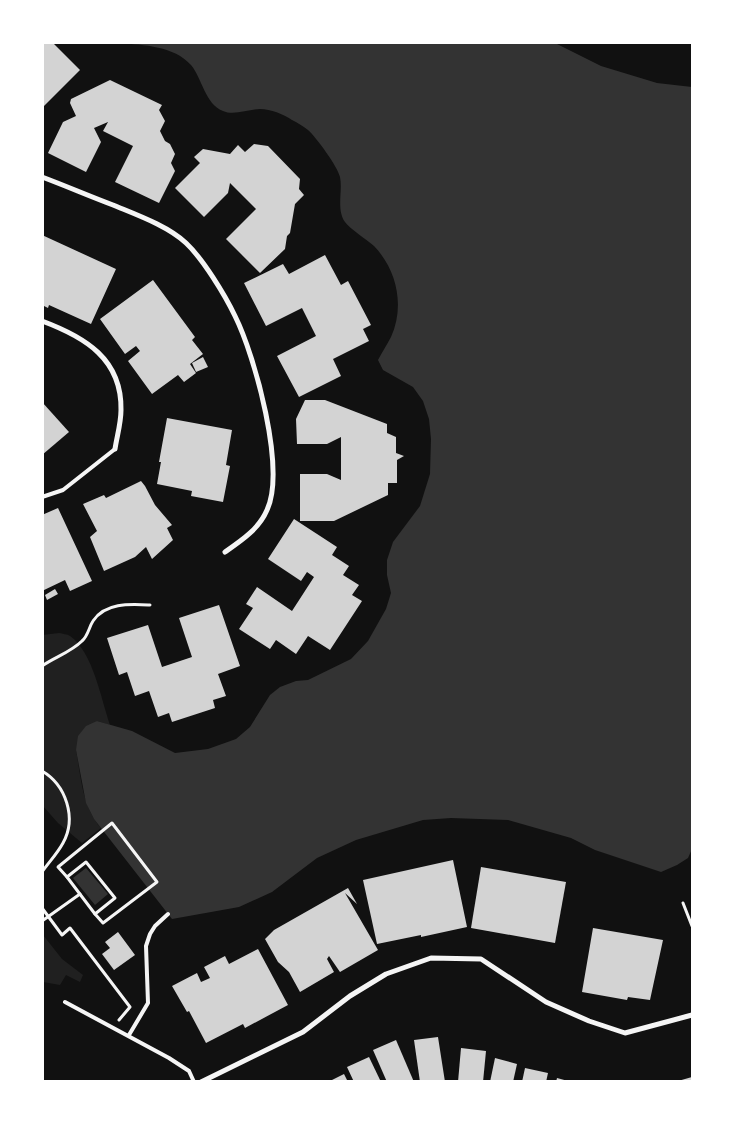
<svg xmlns="http://www.w3.org/2000/svg" width="735" height="1124" viewBox="0 0 735 1124" font-family="Quicksand,sans-serif">
	<style>
		.green { fill: #202020 }
		.water { fill: #333 }
		.building { fill: #d3d3d3 }
		.lines { fill: none; stroke-linecap: round; stroke-linejoin: round }
		.path { stroke: #f5f5f5; stroke-width: 3 }
		.service { stroke: #f5f5f5; stroke-width: 4 }
		.minor { stroke: #f5f5f5; stroke-width: 5 }
	</style>
	<rect width="100%" height="100%" fill="#111"/>
	<g class="green">
		<path d="M59,633c4,1 8,1 11,3 23,16 31,63 40,89l-13,-4 -21,29c5,27 6,56 25,78l-19,15 -24,-20 -15,-17 -1,-171z"/>
		<path d="M43,935l19,24 21,16 -3,7 -14,-7 -6,10 -17,-3z"/>
	</g>
	<g class="water">
		<path d="M120,43h435l46,23 56,17 35,4v762l-4,9 -11,7 -16,7 -66,-22 -24,-12 -63,-18 -57,-2 -28,2 -67,20 -39,18 -45,34 -33,15 -67,12 -78,-100 -8,-16 -10,-53 2,-14 8,-10 11,-5 35,10 43,22 33,-4 28,-10 14,-12 20,-32 10,-8 16,-6 12,-1 43,-21 17,-18 18,-32 5,-16 -4,-18v-15l6,-18 27,-36 10,-32 1,-35 -2,-20 -6,-18 -10,-14 -30,-17 -5,-10c4,-8 9,-15 13,-23 14,-31 6,-67 -17,-91 -8,-7 -24,-17 -29,-24 -9,-13 -2,-31 -5,-45 -2,-10 -24,-40 -32,-47 -5,-4 -10,-7 -16,-10 -9,-6 -21,-11 -32,-11 -11,0 -26,7 -37,2 -18,-7 -21,-33 -32,-46 -17,-19 -47,-20 -71,-22z"/>
		<path d="M86,868l22,26 -13,11 -22,-27z"/>
	</g>
	<g class="building">
		<path d="M42,42h10l28,28 -38,38z"/>
		<path d="M110,80l52,25 -3,5 6,11 -5,10 5,10 5,3 5,10 -4,9 4,8 -16,32 -44,-21 18,-36 -30,-15 5,-9 -14,6 7,14 -15,30 -38,-19 15,-31 13,-6 -6,-13 1,-4z"/>
		<path d="M254,144l14,2 32,33 -1,10 5,6 -9,9 -5,29 -3,3 -2,13 -25,24 -34,-34 30,-30 -26,-26 -2,10 -24,24 -29,-29 25,-25 -6,-6 9,-8 27,5 8,-9 7,7z"/>
		<path d="M42,235l74,34 -25,55 -42,-19 -1,3 -6,-3z"/>
		<path d="M325,255l16,30 7,-4 23,44 -8,4 6,12 -36,18 8,17 -42,21 -22,-41 39,-20 -14,-28 -36,18 -22,-43 39,-19 6,10z"/>
		<path d="M153,280l42,57 -3,3 11,14 -13,10 6,9 -12,9 -6,-7 -26,19 -24,-33 12,-10 -4,-5 -11,8 -25,-35z"/>
		<path d="M203,357l5,10 -12,5 -4,-9z"/>
		<path d="M305,400h20l62,24v9l9,4v16l8,3 -7,4v23h-9v12l-54,26h-34v-47h27l14,6v-43l-14,7h-30l-1,-25z"/>
		<path d="M42,402l27,30 -27,23z"/>
		<path d="M167,418l65,12 -6,35 4,1 -7,36 -32,-6 1,-5 -35,-7 4,-22h-2z"/>
		<path d="M141,481l4,5 10,19 17,20 -5,3 6,12 -21,19 -6,-12 -11,10 -31,14 -14,-34 7,-6 -14,-27 21,-9 2,3z"/>
		<path d="M58,508l34,73 -22,10 -5,-11 -23,11v-76z"/>
		<path d="M294,519l43,28 -5,8 17,11 -6,9 16,10 -7,10 10,6 -32,49 -22,-14 -12,18 -20,-14 -6,9 -31,-20 14,-21 -7,-4 11,-17 35,24 22,-34 -7,-5 -6,9 -33,-22z"/>
		<path d="M55,589l3,5 -11,6 -2,-5z"/>
		<path d="M219,605l21,61 -22,8 8,22 -13,4 2,8 -43,14 -3,-9 -11,4 -9,-26 -14,5 -8,-24 -8,3 -12,-37 41,-13 14,42 30,-10 -13,-39z"/>
		<path d="M453,860l14,67 -46,10v-2l-44,9 -14,-64z"/>
		<path d="M481,867l85,15 -11,61 -84,-15z"/>
		<path d="M348,888l9,16 -12,-11 33,57 -38,22 -11,-16 -2,3 7,13 -34,20 -11,-20 -11,-10 -13,-23 9,-9z"/>
		<path d="M593,928l70,12 -13,60 -22,-3 -1,3 -45,-8z"/>
		<path d="M118,932l17,23 -21,15 -12,-16 8,-6 -5,-6z"/>
		<path d="M258,949l30,56 -43,23 -2,-4 -37,19 -17,-32 -2,1 -15,-26 25,-13 4,9 9,-4 -6,-11 21,-11 4,8z"/>
		<path d="M438,1037l7,45h-25l-6,-42z"/>
		<path d="M396,1040l18,42h-27l-14,-32z"/>
		<path d="M461,1048l25,3 -3,31h-25z"/>
		<path d="M369,1057l12,25h-27l-7,-15z"/>
		<path d="M495,1058l22,6 -4,18h-23z"/>
		<path d="M525,1068l23,5 -2,9h-24z"/>
		<path d="M344,1074l4,8h-20z"/>
		<path d="M692,1077v5h-14v-1z"/>
		<path d="M557,1078l11,3v1h-12z"/>
	</g>
	<g class="lines">
		<g class="path">
			<path d="M42,666c13,-9 29,-14 40,-25 6,-5 7,-14 11,-20 12,-19 38,-17 57,-16"/>
			<path d="M42,771c24,14 35,47 21,72 -6,11 -14,19 -21,29"/>
			<path d="M86,862l29,36 -20,16 -28,-37z"/>
			<path d="M67,877l-9,-10 54,-44 45,59 -54,41 -8,-9"/>
			<path d="M683,903l9,23"/>
			<path d="M42,908l20,27 8,-7 60,79 -11,13"/>
			<path d="M42,921l38,-27"/>
		</g>
		<g class="service">
			<path d="M42,497l21,-7 52,-41"/>
			<path d="M65,1002l104,56 20,13 5,11"/>
			<path d="M129,1035l19,-32 -2,-57 4,-12 5,-8 13,-12"/>
		</g>
		<g class="minor">
			<path d="M42,177c24,9 47,19 71,28 24,10 55,21 73,38 17,16 39,52 49,73 20,40 51,153 32,194 -8,19 -26,31 -42,42"/>
			<path d="M42,321c43,16 80,38 79,89 0,13 -4,26 -6,39"/>
			<path d="M201,1082l102,-50 47,-36 36,-22 45,-16 50,1 65,43 43,19 36,12 67,-18"/>
		</g>
	</g>
	<rect width="735" height="1124" fill="none" stroke="#ffffff" stroke-width="88"/>
</svg>
